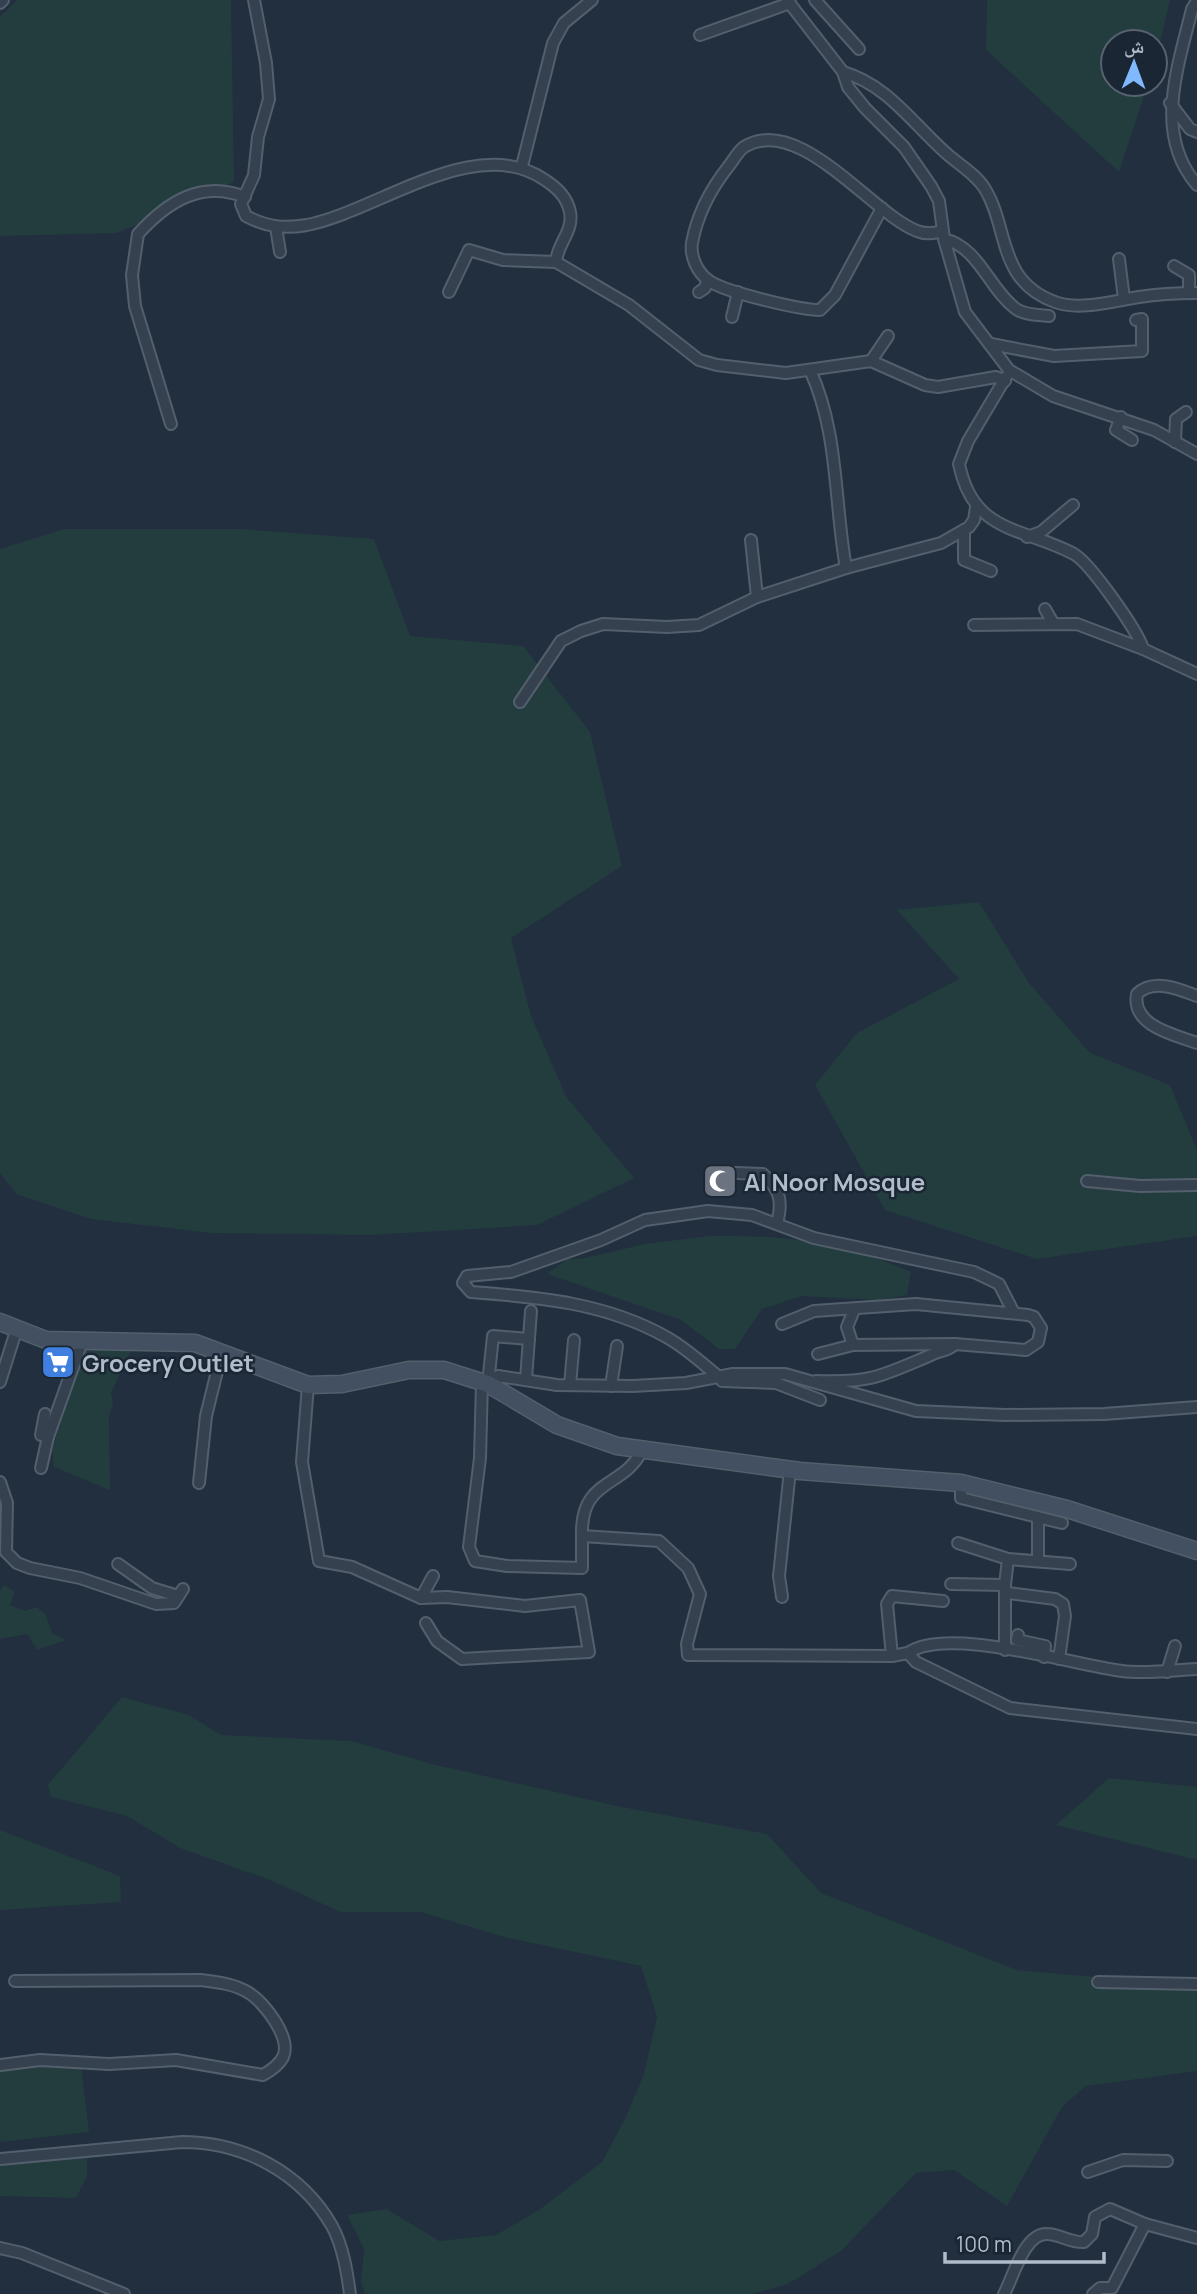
<svg xmlns="http://www.w3.org/2000/svg" width="1197" height="2294" viewBox="0 0 1197 2294" font-family="Manrope,'Noto Naskh Arabic',sans-serif">
	<style>
		.green { fill: #233d3f }
		.lines { fill: none; stroke-linecap: round; stroke-linejoin: round }
		.minor-casing { stroke: #535f6c; stroke-width: 14 }
		.secondary-casing { stroke: #535f6c; stroke-width: 19 }
		.minor { stroke: #35414e; stroke-width: 10 }
		.secondary { stroke: #435061; stroke-width: 16 }
		.labels { text-anchor: middle; dominant-baseline: central; stroke-width: 5; stroke-linejoin: round; paint-order: stroke }
		.poi-label { font-size: 24px; font-weight: bold; fill: #b0bcc9; stroke: #1a2633; text-anchor: start }
	</style>
	<rect width="100%" height="100%" fill="#212f3e"/>
	<g class="green">
		<path d="M17,0h214l3,182 -117,51 -117,3v-219z"/>
		<path d="M987,0h183l-15,64v-22h-42v42h35l-29,88 -133,-122z"/>
		<path d="M64,529h176l134,10 36,97 113,10 67,86 32,134 -111,72 20,78 36,82 67,80 -97,47 -166,10 -159,-2 -121,-14 -75,-25 -16,-21v-624z"/>
		<path d="M979,902l50,81 61,70 80,32 27,65v86l-160,23 -152,-49 -70,-125 42,-52 102,-54 -62,-69z"/>
		<path d="M710,1236c77,-1 129,5 201,36l-4,23 -27,5 -79,-4 -39,13 -27,40h-16l-38,-29 -134,-46 20,-15h13l65,-15z"/>
		<path d="M133,1347l-22,46 2,10 -4,14 1,73 -56,-23 -2,-17 31,-99z"/>
		<path d="M4,1585l11,7 -5,13 15,6 11,-4 9,6 7,20 14,7 -29,10 -10,-16 -27,5v-48z"/>
		<path d="M122,1697l67,18 32,20 130,6 81,23 185,42 150,28 54,59 196,77 180,16v85l-111,15 -24,21 -55,99 -53,-36 -38,3 -74,77 -54,34 -36,10h-387l-4,-12 3,-33 -17,-34 40,-6 52,32 57,-6 43,-25 63,-48 23,-43 19,-45 13,-57 -16,-51 -137,-29 -83,-25h-80l-71,-32 -90,-32 -53,-32 -76,-19 -3,-12z"/>
		<path d="M1109,1778l88,9v73l-141,-35z"/>
		<path d="M0,1830l120,46 1,26 -121,8z"/>
		<path d="M45,2063l36,1 8,68 -89,10v-71z"/>
		<path d="M87,2155v21l-11,22 -76,-2v-33z"/>
	</g>
	<g class="lines">
		<g class="minor-casing">
			<g id="minor">
				<path d="M254,0l12,63 3,36 -11,38 -4,38 -13,29 5,12c21,11 38,13 61,9 71,-14 169,-93 238,-45 12,8 22,17 25,32 4,19 -13,32 -14,50l73,43 70,55 18,5 69,8 85,-12 54,24 13,2 58,-10 9,4"/>
				<path d="M787,0l56,72 5,15 17,21 39,39 27,39 8,15 5,38 21,73 44,58 44,26 101,34 43,24"/>
				<path d="M815,0l44,49"/>
				<path d="M1197,1l-5,8c-14,58 -39,125 5,176"/>
				<path d="M0,3l3,-3"/>
				<path d="M700,35l90,-32"/>
				<path d="M843,72c45,13 70,52 103,81 12,11 30,21 39,36 24,39 12,92 70,113 25,9 58,-1 84,-5 19,-3 38,-4 58,-4"/>
				<path d="M1170,103l20,26 7,3"/>
				<path d="M522,166l31,-123 11,-20 28,-23"/>
				<path d="M882,208l-47,87 -15,15c-19,0 -97,-18 -112,-30 -11,-8 -18,-24 -16,-37 5,-28 18,-53 36,-76 5,-6 10,-16 16,-20 55,-34 128,67 173,84 9,4 18,2 26,0"/>
				<path d="M276,227l4,25"/>
				<path d="M944,239c35,8 45,50 72,70 9,6 22,6 33,7"/>
				<path d="M1119,259l5,40"/>
				<path d="M1174,266l15,9v18"/>
				<path d="M449,292l20,-42 34,10 53,2"/>
				<path d="M699,292l6,-4 2,-8"/>
				<path d="M732,317l6,-25"/>
				<path d="M991,344l63,12 88,-5v-32l-6,1"/>
				<path d="M871,361l17,-25"/>
				<path d="M810,370c29,63 24,132 36,198"/>
				<path d="M1006,377l-38,64 -9,23c14,70 64,63 115,90 16,9 64,77 69,95l54,25"/>
				<path d="M1121,417l-5,13 16,10"/>
				<path d="M171,424l-36,-118 -3,-31 6,-41c30,-33 64,-54 107,-37"/>
				<path d="M1175,442l1,-23 10,-7"/>
				<path d="M964,530v30l27,11"/>
				<path d="M1027,537l14,-5 32,-27"/>
				<path d="M751,540l6,57"/>
				<path d="M1045,609l8,14"/>
				<path d="M974,625l103,-1 66,25"/>
				<path d="M520,702l41,-61 20,-10 22,-7 64,3 32,-2 58,-28 89,-29 95,-25 28,-16 5,-7 2,-13"/>
				<path d="M1197,996c-18,-7 -44,-18 -60,-2 -6,32 38,41 60,49"/>
				<path d="M736,1173l27,1c17,16 20,27 14,49"/>
				<path d="M1087,1181l53,5 57,-1"/>
				<path d="M782,1324l32,-13 102,-7 112,11 6,2 7,11 -3,14 -12,8 -71,-6 -102,1 -35,9"/>
				<path d="M853,1345l-6,-18 7,-17"/>
				<path d="M719,1377c-16,-13 -32,-28 -51,-39 -61,-35 -129,-41 -197,-46l-8,-9 4,-7 44,-4 90,-32 44,-20 63,-9 44,4 62,23 160,34 25,12 15,29"/>
				<path d="M526,1379l5,-68"/>
				<path d="M722,1381l54,2 44,17"/>
				<path d="M816,1381c56,2 65,-5 115,-26 9,-5 16,-3 24,-11"/>
				<path d="M0,1382l16,-51"/>
				<path d="M482,1382l-2,76 -11,89 6,14 32,5 75,2v-32"/>
				<path d="M488,1384l5,-48 36,3"/>
				<path d="M308,1385l-6,77 17,99 33,6 69,31 12,-22"/>
				<path d="M570,1385l4,-45"/>
				<path d="M611,1386l6,-40"/>
				<path d="M495,1387l3,-11 59,9 76,1 53,-3 47,-9h52l131,37 89,4 99,-1 93,-7"/>
				<path d="M45,1414l-4,21 7,2"/>
				<path d="M642,1450c-18,39 -62,27 -60,86l77,5 29,27 12,26 -13,50 1,11 204,1 16,-3"/>
				<path d="M41,1468l7,-31 34,-95"/>
				<path d="M0,1482l7,21 -1,49 11,11 13,5 50,10 76,26 18,-1 9,-14"/>
				<path d="M199,1483l7,-67 16,-65"/>
				<path d="M961,1483v15l101,25"/>
				<path d="M1038,1518v38"/>
				<path d="M958,1543l50,16 -3,26"/>
				<path d="M1008,1559l62,5"/>
				<path d="M118,1564l34,24 26,8"/>
				<path d="M951,1584l54,1v65"/>
				<path d="M1008,1593l47,6 8,5 2,12 -6,43"/>
				<path d="M782,1597l-3,-21 11,-106"/>
				<path d="M421,1598l26,-1 78,9 55,-6 9,52 -127,7 -25,-18 -11,-18"/>
				<path d="M1018,1635l-1,5 28,6 -1,11"/>
				<path d="M892,1656l-5,-52 5,-8 51,5"/>
				<path d="M1197,1669c-25,1 -50,5 -75,2 -49,-6 -175,-46 -214,-18l8,9 94,46 187,21"/>
				<path d="M1167,1672l8,-26"/>
				<path d="M1098,1982l99,2"/>
				<path d="M0,2065l40,-5 69,4 67,-4 87,15c7,-4 16,-10 20,-18 9,-19 -19,-55 -34,-64 -14,-9 -32,-11 -48,-13l-186,1"/>
				<path d="M0,2159l182,-17c61,0 119,30 150,84 11,20 15,46 18,68"/>
				<path d="M1088,2172l35,-12 44,1"/>
				<path d="M0,2248l22,5 102,41"/>
				<path d="M1004,2294c9,-16 20,-61 43,-60 13,0 23,9 37,8l8,-8 3,-17 15,-8 35,15 52,14"/>
				<path d="M1093,2294l7,-6h12l33,-64"/>
			</g>
		</g>
		<g class="secondary-casing">
			<path id="secondary" d="M0,1322l46,18 149,3 113,42 34,-1 67,-14h35l44,14 69,41 60,21 183,25 161,12 106,26 130,42"/>
		</g>
		<use href="#minor" class="minor"/>
		<use href="#secondary" class="secondary"/>
	</g>
	<defs>
		<g id="mosque-square" transform="scale(1.75)"><rect x="-9" y="-9" width="18" height="18" rx="4" fill="#6b7280" stroke="#1a2633"/><path d="M3.5-4.9A6 6 0 1 0 3.5 4.9A5 5 0 1 1 3.5-4.9Z" fill="#fff"/></g>
		<g id="supermarket-square" transform="scale(1.75)"><rect x="-9" y="-9" width="18" height="18" rx="4" fill="#3f7fe0" stroke="#1a2633"/><path d="M-6-5.5h2.5l.6 2H6L4.5 2H-2.5L-4.4-4H-6ZM-1.5 3.2a1.3 1.3 0 1 0 .1 0ZM3 3.2a1.3 1.3 0 1 0 .1 0Z" fill="#fff"/></g>
	</defs>
	<g fill-rule="evenodd">
		<use href="#mosque-square" x="720" y="1181"/>
		<use href="#supermarket-square" x="58" y="1362"/>
	</g>
	<g class="labels">
		<g class="poi-label">
			<text x="744" y="1181">Al Noor Mosque</text>
			<text x="82" y="1362">Grocery Outlet</text>
		</g>
	</g>
	<g transform="translate(1134 63) rotate(1)"><circle r="33" fill="#1a2633" stroke="#56626f" stroke-width="2"/>
	<path d="M0-5L12 26L0 18L-12 26Z" fill="#80b9ff"/>
	<text y="-10" font-size="19" font-weight="bold" text-anchor="middle" fill="#b0bcc9">ش</text>
	</g>
	<path d="M945 2252v10h159v-10" fill="none" stroke="#b0bcc9" stroke-width="3.5"/>
	<text x="956" y="2252" font-size="21" fill="#b0bcc9" stroke="#1a2633" stroke-width="5" paint-order="stroke">100 m</text>
</svg>
